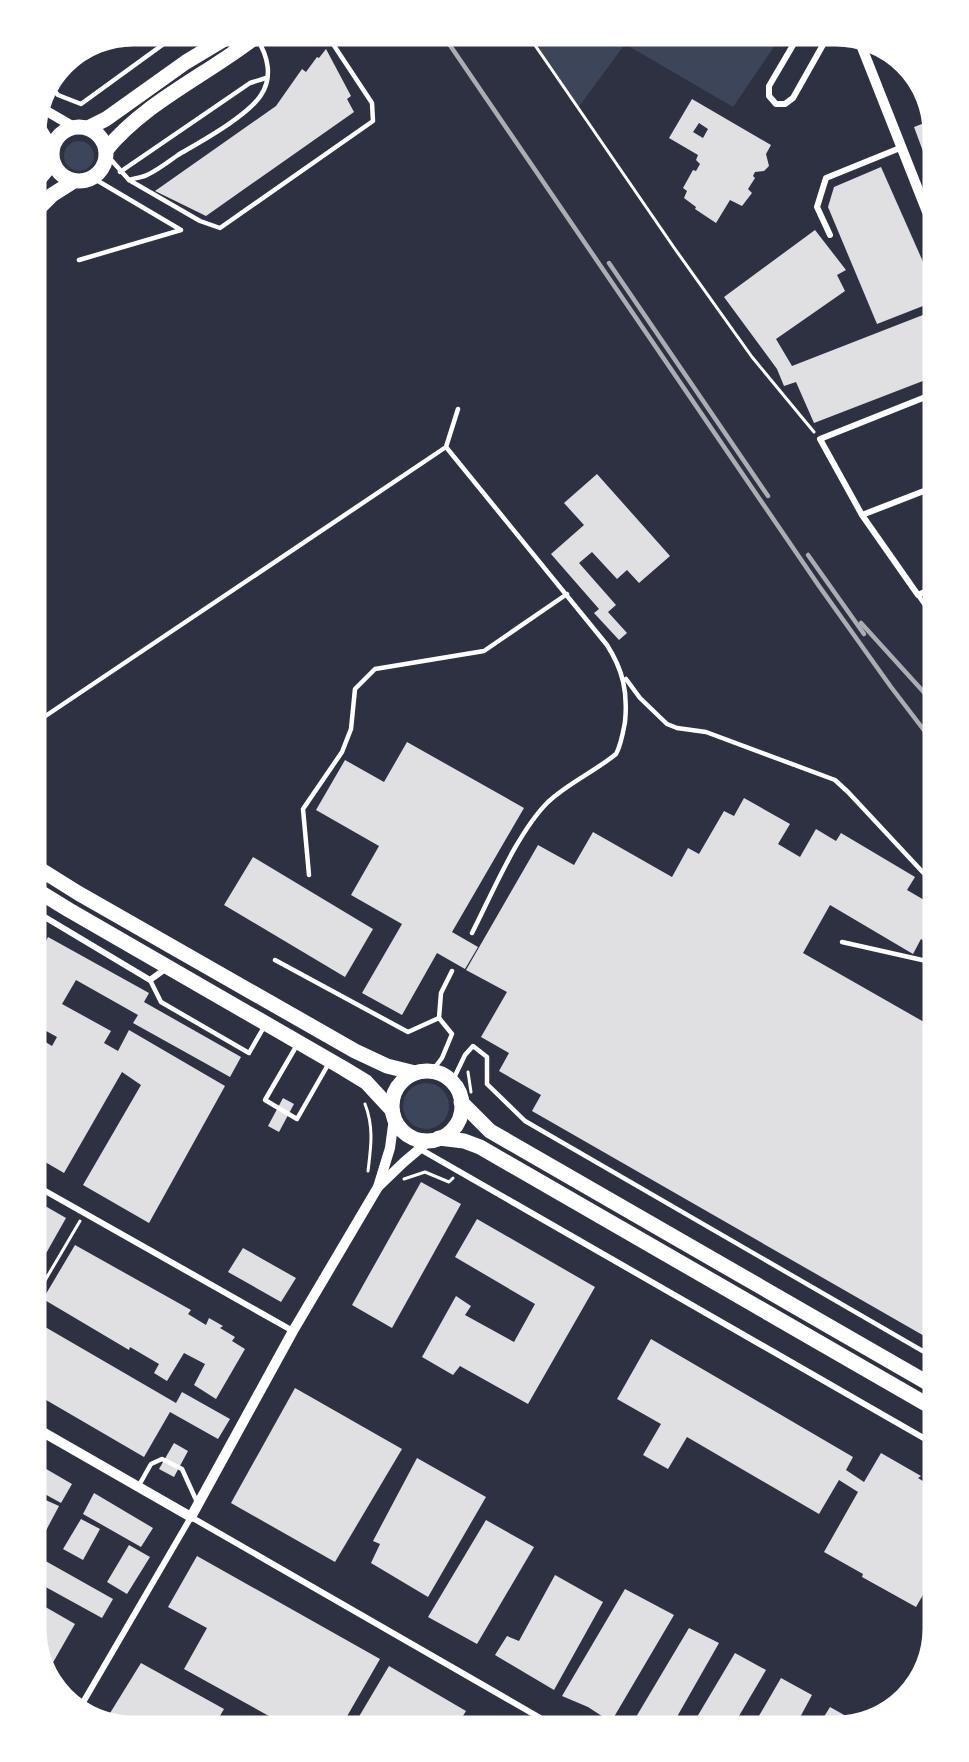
<svg xmlns="http://www.w3.org/2000/svg" width="969" height="1762" viewBox="0 0 969 1762" font-family="Barlow,sans-serif">
	<style>
		.green { fill: #3c4559 }
		.building { fill: #e0e0e3; fill-rule: evenodd }
		.lines { fill: none; stroke-linecap: round; stroke-linejoin: round }
		.path { stroke: #fff; stroke-width: 3 }
		.service { stroke: #fff; stroke-width: 4.5 }
		.minor { stroke: #fff; stroke-width: 6 }
		.tertiary { stroke: #fff; stroke-width: 10 }
		.trunk { stroke: #fff; stroke-width: 15 }
		.rail { stroke: #abadb3; stroke-width: 4.5 }
		.rim { fill: none; stroke: #fff; stroke-width: 3 }
	</style>
	<rect width="100%" height="100%" fill="#2d3142"/>
	<g class="green">
		<path d="M525,35h257l-49,72 -108,-63 -47,64z"/>
		<circle cx="79" cy="156" r="15"/>
		<circle cx="426" cy="1106" r="23"/>
	</g>
	<g class="building">
		<path d="M326,49l25,47 -4,3 7,13 -148,104 -51,-25 121,-85 26,-37 4,3 11,-15 2,1z"/>
		<path d="M692,99l79,46 -5,9 3,12 -5,5 -9,1 -2,4 2,2 -7,11 4,4 -10,13 -12,-6 -14,23 -21,-14 1,-2 -12,-9 3,-7 -4,-3 10,-18 3,1 4,-7 -4,-4 2,-5 -29,-17zM699,123l9,6 -5,9 -10,-6z"/>
		<path d="M927,122v40l-13,-35z"/>
		<path d="M881,167l47,106v31l-51,20 -49,-117 6,-20z"/>
		<path d="M815,230l31,40 -9,5 8,16 -69,48 16,27 136,-53v66l-114,44 -18,-41 -12,4 -7,-17 -53,-72z"/>
		<path d="M597,474l73,82 -31,27 -12,-13 -10,9 -25,-27 -13,11 37,42 -8,7 19,21 -8,7 -25,-27 5,-4 -48,-55 33,-29 -20,-22z"/>
		<path d="M407,742l117,66 -72,124 26,15 -13,22 -28,-16 -35,62 -40,-22 40,-69 -51,-29 28,-49 -63,-36 29,-50 39,22z"/>
		<path d="M744,798l46,26 -12,20 22,13 16,-28 20,12 5,-8 74,44 -8,13 24,14v41l-10,-6 -8,15 -83,-49 -27,48 128,73 2,315 -401,-230 9,-16 -42,-24 10,-18 -28,-16 26,-45 -41,-22 72,-125 36,20 19,-33 79,45 16,-29 11,6 25,-43 10,5z"/>
		<path d="M253,857l120,72 -28,48 -121,-72z"/>
		<path d="M48,937l101,56 -5,9 97,55 -11,20 -97,-54 5,-8 -62,-35 -14,24 49,27 -7,12 14,8 11,-21 96,56 -76,137 -66,-38 58,-100 -19,-13 -58,101 -24,-14 -1,-121 13,8 5,-9 -18,-10v-72z"/>
		<path d="M283,1098l11,6 -15,28 -11,-6z"/>
		<path d="M421,1182l40,22 -69,124 -40,-23z"/>
		<path d="M40,1203l26,15 -26,46z"/>
		<path d="M477,1219l118,68 -67,117 -68,-38 -7,9 -31,-18 34,-61 15,10 -6,9 49,27 21,-38 -80,-47z"/>
		<path d="M75,1245l116,65 -3,4 18,11 3,-7 14,8 -3,2 15,9 -3,4 13,8 -29,50 -22,-14 11,-21 -21,-11 -17,28 -13,-8 5,-9 -29,-17 -1,3 -86,-51z"/>
		<path d="M243,1248l53,30 -15,24 -53,-30z"/>
		<path d="M40,1324l136,79 6,-11 48,27 -12,20 -48,-27 -26,45 -103,-60z"/>
		<path d="M651,1339l202,118 -7,13 18,12 17,-29 40,23 -3,2 16,10v88l-18,31 -54,-30 1,-3 -39,-22 34,-60 -19,-12 -20,34 -132,-77 -19,32 -25,-14 18,-31 -44,-25z"/>
		<path d="M295,1388l107,61 -67,113 -104,-59z"/>
		<path d="M174,1443l14,8 -14,26 -15,-8z"/>
		<path d="M417,1458l69,39 -58,100 -57,-34 9,-19 -7,-3z"/>
		<path d="M41,1466l31,18 -11,19 -20,-11z"/>
		<path d="M94,1493l59,35 -12,19 -58,-33z"/>
		<path d="M41,1498l18,8 -17,32 -1,-4z"/>
		<path d="M81,1519l19,10 -17,31 -20,-11z"/>
		<path d="M486,1520l48,27 -57,97 -49,-27z"/>
		<path d="M129,1545l21,12 -23,37 -20,-12z"/>
		<path d="M197,1556l183,103 -38,66 -55,1 -103,-57 23,-41 -39,-21z"/>
		<path d="M42,1559l71,40 -11,19 -60,-33z"/>
		<path d="M555,1575l48,27 -49,88 -59,-35 12,-19 12,5z"/>
		<path d="M625,1589l49,26 -63,107 -23,-15 -26,-11z"/>
		<path d="M42,1605l33,19 -28,49 -5,-6z"/>
		<path d="M689,1628l30,15 -45,79h-41z"/>
		<path d="M735,1653l31,17 -30,51 -42,1z"/>
		<path d="M141,1663l83,46 -10,17 -87,1 -20,-9z"/>
		<path d="M389,1666l77,45 -8,13 -104,1z"/>
		<path d="M781,1678l31,17 -14,26h-42z"/>
		<path d="M830,1707l23,13h-31z"/>
	</g>
	<g class="lines">
		<g class="path">
			<path d="M528,35l147,214 77,108 62,75"/>
			<path d="M468,1072l3,20"/>
			<path d="M365,1104c9,23 6,43 3,67"/>
			<path d="M404,1179l21,-7 24,10 4,-4"/>
			<path d="M40,1289l40,-68"/>
		</g>
		<g class="service">
			<path d="M52,88l6,7 23,9 95,-69"/>
			<path d="M106,154l23,26 71,41 20,7 153,-107 -1,-18 -45,-68"/>
			<path d="M120,172l130,-89 16,-5"/>
			<path d="M129,180c5,-2 12,-2 18,-5 11,-5 21,-13 31,-20 22,-13 70,-39 83,-60 12,-18 7,-39 -4,-56"/>
			<path d="M79,260l102,-30 -88,-52"/>
			<path d="M446,447l161,198c16,25 21,47 18,77 -2,11 -4,23 -9,32 -22,18 -48,29 -68,48 -31,31 -56,92 -76,131"/>
			<path d="M918,595l11,16"/>
			<path d="M626,679l14,19 27,26 10,4 29,4 129,48 13,12 83,89"/>
			<path d="M38,721l408,-274 12,-38"/>
			<path d="M309,875l-6,-66 39,-57 9,-23 4,-40 20,-20 109,-18 83,-57"/>
			<path d="M842,942l89,20"/>
			<path d="M275,960l133,72 31,-14"/>
			<path d="M150,980l11,22 88,51 15,-26"/>
			<path d="M297,1045l-32,55 32,19 32,-56"/>
			<path d="M432,1071l10,-13 10,-24 -13,-16 2,-25 11,-22"/>
			<path d="M452,1082l13,-27 8,-9 14,11v27l38,37 408,236"/>
			<path d="M138,1487l13,-23 11,-5 20,10 15,33"/>
		</g>
		<g class="minor">
			<path d="M799,35l-30,51v10l7,8h9l8,-6 31,-55 8,-8"/>
			<path d="M35,153l17,-4"/>
			<path d="M830,235l-13,-28 9,-29 74,-30"/>
			<path d="M928,396l-108,43 42,76 56,80 11,-5"/>
			<path d="M862,515l67,-26"/>
			<path d="M38,913l112,67 18,-13"/>
			<path d="M408,1136l12,13 514,295"/>
			<path d="M40,1188l253,143"/>
			<path d="M78,1711l113,-194 358,206"/>
		</g>
		<g class="tertiary">
			<path d="M859,40l68,172"/>
			<path d="M43,109l31,18"/>
			<path d="M37,121l16,26"/>
			<path d="M378,1187l26,-25 26,-22"/>
			<path d="M41,1431l150,86 102,-186 85,-144 12,-39 4,-30"/>
		</g>
		<g class="trunk">
			<circle cx="79" cy="154" r="27"/>
			<path d="M88,128l18,-9 80,-57 45,-27"/>
			<path d="M106,150c40,-49 103,-76 152,-115"/>
			<path d="M35,184l18,-22"/>
			<path d="M35,212l17,-17 22,-14"/>
			<path d="M38,868l40,25 277,158 32,15 28,7"/>
			<path d="M38,891l31,19 274,158 23,14 26,28"/>
			<circle cx="427" cy="1106" r="35"/>
			<path d="M461,1102l29,29 443,255"/>
			<path d="M439,1138l25,3 16,6 453,261"/>
		</g>
		<g class="rail">
			<path d="M443,35l376,551 72,101 39,51"/>
			<path d="M609,263l159,233"/>
			<path d="M808,555l56,79"/>
			<path d="M861,623l69,76"/>
		</g>
	</g>
	<path d="M0 0H969V1762H0ZM133 45H836A88 88 0 0 1 924 133V1629A88 88 0 0 1 836 1717H133A88 88 0 0 1 45 1629V133A88 88 0 0 1 133 45Z" fill="#fff" fill-rule="evenodd"/>
	<path class="rim" d="M133 45H836A88 88 0 0 1 924 133V1629A88 88 0 0 1 836 1717H133A88 88 0 0 1 45 1629V133A88 88 0 0 1 133 45Z"/>
</svg>
